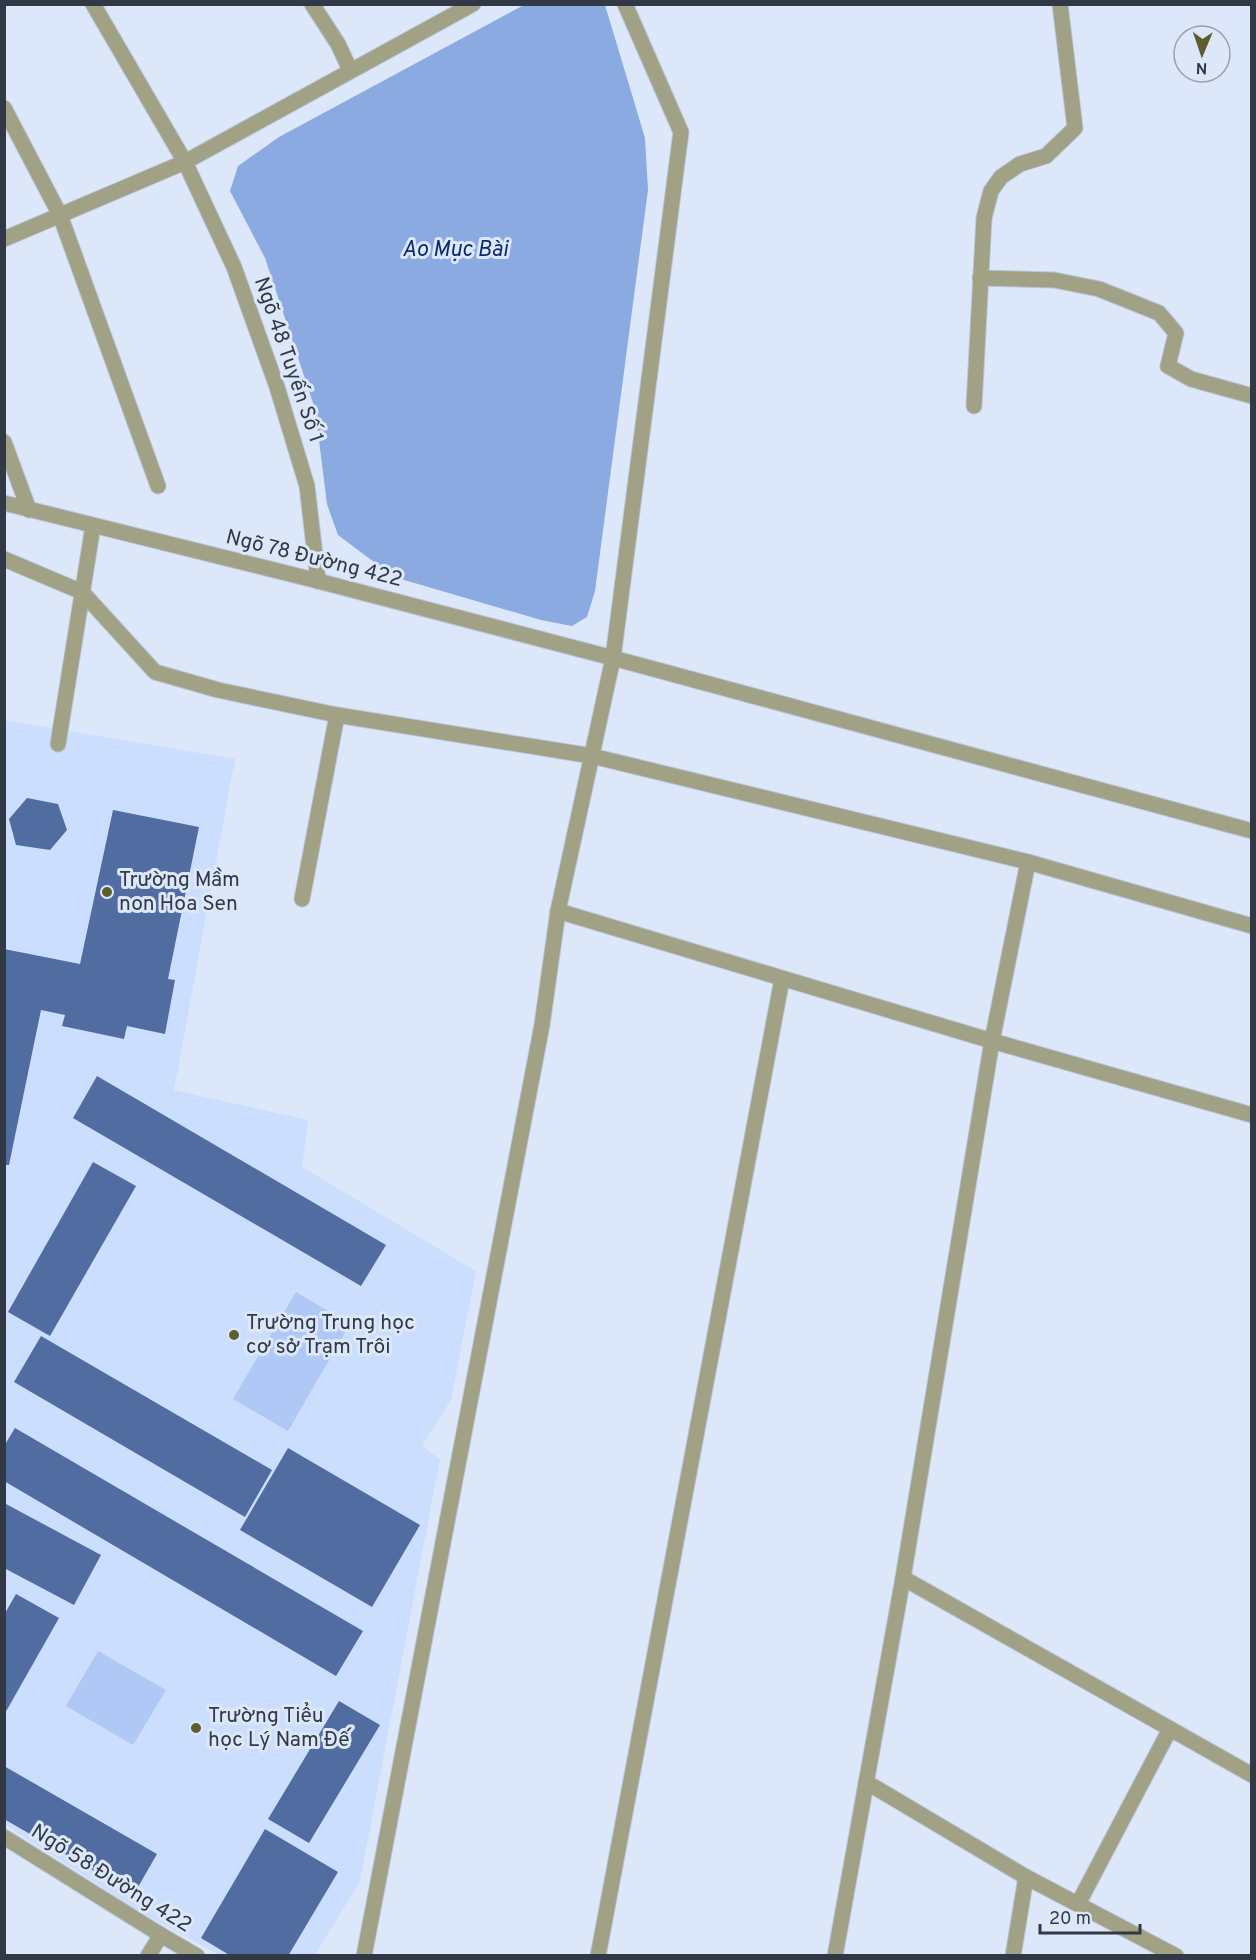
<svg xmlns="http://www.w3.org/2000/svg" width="1256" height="1960" viewBox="0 0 1256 1960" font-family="Overpass,sans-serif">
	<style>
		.built { fill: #ccdefd }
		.green { fill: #afc8f5 }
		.water { fill: #8baae2 }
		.building { fill: #506ca0 }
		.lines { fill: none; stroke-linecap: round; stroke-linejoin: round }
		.minor-casing { stroke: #bac4d6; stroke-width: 17 }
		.minor { stroke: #a0a185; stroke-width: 15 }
		.poi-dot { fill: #5d5e2b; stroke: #dce7fa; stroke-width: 2 }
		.labels { text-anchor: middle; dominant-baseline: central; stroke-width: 6; stroke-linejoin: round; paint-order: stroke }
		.street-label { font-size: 21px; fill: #323946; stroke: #dce7fa }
		.poi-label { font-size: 21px; fill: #323946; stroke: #dce7fa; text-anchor: start }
		.water-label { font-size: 22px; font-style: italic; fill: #0b2b6c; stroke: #dce7fa }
	</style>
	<rect width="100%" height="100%" fill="#dce7fa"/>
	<path class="built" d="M4,720l231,39 -61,331 134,30 -6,47 174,104 -25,129 -29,46 18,13 -80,422 -45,74h-96l-78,-43 -136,-87z"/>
	<g class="green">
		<path d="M296,1292l54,32 -62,107 -55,-32z"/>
		<path d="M98,1651l68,39 -33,55 -67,-39z"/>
	</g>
	<path class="water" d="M524,5h81l40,133 3,52 -53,401 -8,26 -15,9 -31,-6 -147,-43 -56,-42 -11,-31 -12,-95 -50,-151 -35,-67 8,-25 41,-29z"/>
	<g class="building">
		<path d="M27,798l31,6 9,26 -17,20 -34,-5 -7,-26z"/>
		<path d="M113,810l86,17 -31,152 7,1 -10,54 -38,-8 -3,13 -62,-13 3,-11 -24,-5 -32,155h-5v-216l76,15z"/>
		<path d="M97,1076l289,169 -25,41 -288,-168z"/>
		<path d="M93,1162l43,24 -86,150 -42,-24z"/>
		<path d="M41,1336l231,134 -27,47 -231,-135z"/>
		<path d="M15,1428l348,203 -27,45 -332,-195v-35z"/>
		<path d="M288,1448l132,77 -48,82 -132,-77z"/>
		<path d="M6,1504l95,51 -27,50 -70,-37z"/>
		<path d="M16,1594l43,24 -55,97v-100z"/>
		<path d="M339,1701l41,24 -71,118 -41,-24z"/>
		<path d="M4,1766l153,88 -23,40 -130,-75z"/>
		<path d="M265,1829l73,43 -50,84h-57l-30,-18z"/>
	</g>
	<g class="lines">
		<g class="minor-casing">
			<g id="minor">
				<path d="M93,4l92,158 49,105 43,120 30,99 11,95"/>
				<path d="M312,4l26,40 12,26"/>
				<path d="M4,108l56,107 98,271"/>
				<path d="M4,239l181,-77 288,-158"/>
				<path d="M980,278l74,2 45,9 60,24 17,20 -8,33 23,13 61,17"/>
				<path d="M974,406l10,-188 7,-27 10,-14 19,-13 26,-8 29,-28 -15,-124"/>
				<path d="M4,442l25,68"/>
				<path d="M4,503l314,78 295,77 639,173"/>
				<path d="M4,559l78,33 73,80 63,18 119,25 255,41 436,106 224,64"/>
				<path d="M58,744l35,-218"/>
				<path d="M302,899l35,-184"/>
				<path d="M558,911l434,130 260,74"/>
				<path d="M903,1578l349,197"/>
				<path d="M866,1782l160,95 150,79"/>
				<path d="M4,1837l157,98 36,21"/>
				<path d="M1078,1904l92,-175"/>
				<path d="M148,1956l13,-21"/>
				<path d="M364,1956l178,-931 16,-114 55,-253 68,-526 -56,-128"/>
				<path d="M598,1956l184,-977"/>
				<path d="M835,1956l68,-378 89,-537 36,-179"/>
				<path d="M1013,1956l13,-79"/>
			</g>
		</g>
		<use href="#minor" class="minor"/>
	</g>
	<g class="poi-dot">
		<circle cx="107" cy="892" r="6"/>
		<circle cx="234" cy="1335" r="6"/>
		<circle cx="196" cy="1728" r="6"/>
	</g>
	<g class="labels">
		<g class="street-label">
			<text transform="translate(288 360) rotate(71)">Ngõ 48 Tuyến Số 1</text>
			<text transform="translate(314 559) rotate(14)">Ngõ 78 Đường 422</text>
			<text transform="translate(111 1879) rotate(32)">Ngõ 58 Đường 422</text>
		</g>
		<g class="poi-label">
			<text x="119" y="880">Trường Mầm<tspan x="119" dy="24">non Hoa Sen</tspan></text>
			<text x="246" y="1323">Trường Trung học<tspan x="246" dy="24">cơ sở Trạm Trôi</tspan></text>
			<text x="208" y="1716">Trường Tiểu<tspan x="208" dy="24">học Lý Nam Đế</tspan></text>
		</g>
		<g class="water-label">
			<text x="455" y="250">Ao Mục Bài</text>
		</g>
	</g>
	<rect width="1256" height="1960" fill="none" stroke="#323946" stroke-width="12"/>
	<g transform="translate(1202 54) rotate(182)"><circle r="28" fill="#dce7fa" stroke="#98a1b2" stroke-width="1.5"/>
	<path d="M0-4.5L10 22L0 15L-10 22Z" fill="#5d5e2b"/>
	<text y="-9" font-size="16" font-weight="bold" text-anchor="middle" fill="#323946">N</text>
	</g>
	<path d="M1040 1924v9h100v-9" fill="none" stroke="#323946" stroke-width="3"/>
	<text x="1049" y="1924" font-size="18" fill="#323946" stroke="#dce7fa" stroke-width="4.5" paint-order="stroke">20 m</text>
</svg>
